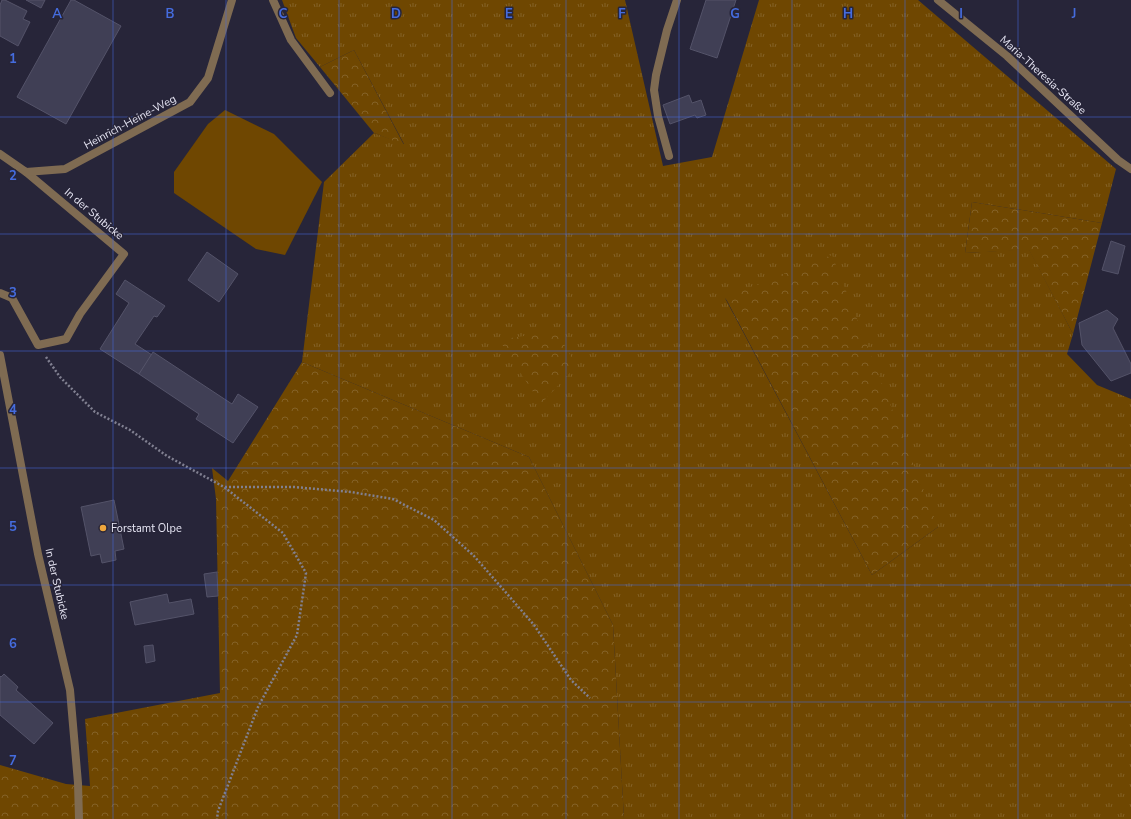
<svg xmlns="http://www.w3.org/2000/svg" width="1131" height="819" viewBox="0 0 1131 819" font-family="'Nunito Sans',sans-serif">
	<style>
		.grass { fill: url(#grass-tufts); fill-rule: evenodd }
		.forest { fill: url(#forest-crowns) }
		.garden { fill: #6f4701 }
		.building { fill: #403f55; stroke: #545369 }
		.lines { fill: none; stroke-linecap: round; stroke-linejoin: round }
		.path { stroke: #818091; stroke-width: 2.5; stroke-dasharray: 2 2; stroke-linecap: butt }
		.service { stroke: #7f6b52; stroke-width: 8 }
		.minor { stroke: #7f6b52; stroke-width: 8 }
		.grid { fill: none; stroke: #456cde; stroke-width: 1; stroke-opacity: 0.55 }
		.poi-dot { fill: #efa73d; stroke: #272539; stroke-width: 1.5 }
		.labels { text-anchor: middle; dominant-baseline: central; stroke-width: 3; stroke-linejoin: round; paint-order: stroke }
		.street-label { font-size: 11px; fill: #e7e6f4; stroke: #272539 }
		.poi-label { font-size: 11px; fill: #e7e6f4; stroke: #272539; text-anchor: start }
		.grid-label { font-size: 13px; text-anchor: middle; font-weight: bold; fill: #456cde; stroke: #272539; stroke-width: 3; stroke-linejoin: round; paint-order: stroke }
	</style>
	<defs>
		<pattern id="grass-tufts" width="24" height="20" patternUnits="userSpaceOnUse"><rect width="24" height="20" fill="#6f4701"/><path d="M3 7l-1-3M5 7V3M7 7l1-3M15 17l-1-3M17 17v-4M19 17l1-3" fill="none" stroke="#846227"/></pattern>
		<pattern id="forest-crowns" width="20" height="18" patternUnits="userSpaceOnUse"><rect width="20" height="18" fill="#6f4701"/><path d="M2 6a3 3 0 1 1 6 0M12 15a3 3 0 1 1 6 0" fill="none" stroke="#846227"/></pattern>
	</defs>
	<rect width="100%" height="100%" fill="#272539"/>
	<path class="grass" d="M282,0h343l38,166 49,-9 47,-157h159l198,169 -14,54 -130,-21 -7,51 64,-4 44,85 -6,20 30,31 34,14v420h-507l-11,-194 -84,-168 -227,-95 22,-180 50,-49 30,11 -50,-94 -34,17 -24,-29zM725,298l213,229 -66,48z"/>
	<g class="forest">
		<path d="M354,50l50,95 -30,-12 -54,-66z"/>
		<path d="M972,202l130,21 -29,111 -44,-84 -64,3z"/>
		<path d="M832,255l106,272 -66,48 -147,-278z"/>
		<path d="M557,331l19,35 -35,38 -42,-64z"/>
		<path d="M302,362l227,95 84,168 11,194h-624v-54l66,19 24,2 -5,-67 135,-26 -4,-194 -4,-31 16,13z"/>
	</g>
	<path class="garden" d="M225,110l49,24 48,48 -37,73 -29,-6 -82,-56v-21l34,-48z"/>
	<g class="building">
		<path d="M2,0h3l22,11 -4,8 7,3 -12,24 -18,-10v-31z"/>
		<path d="M26,0h19l-4,8z"/>
		<path d="M71,0h3l47,26 -55,98 -49,-27z"/>
		<path d="M706,0h30l-19,58 -27,-9z"/>
		<path d="M689,95l3,8 9,-3 5,15 -9,3 -2,-3 -25,9 -7,-19z"/>
		<path d="M1111,241l14,5 -7,28 -16,-4z"/>
		<path d="M207,252l31,22 -19,28 -31,-22z"/>
		<path d="M125,280l40,26 -8,11 -3,-1 -19,28 17,11 -13,19 -39,-25 29,-46 -13,-9z"/>
		<path d="M1107,310l11,9 -5,9 18,36v9l-20,8 -29,-36 -3,-22z"/>
		<path d="M153,352l79,52 6,-10 20,13 -25,36 -37,-24 3,-5 -60,-40z"/>
		<path d="M114,500l10,49 -9,2 1,9 -14,3 -2,-9 -9,2 -10,-49z"/>
		<path d="M217,572l1,24 -11,1 -3,-23z"/>
		<path d="M167,594l2,9 22,-4 3,15 -59,11 -5,-23z"/>
		<path d="M153,645l2,16 -9,2 -2,-17z"/>
		<path d="M4,674l14,13 -2,3 37,33 -19,21 -34,-29v-39l1,1z"/>
	</g>
	<g class="lines">
		<g class="path">
			<path d="M46,357l14,20 35,35 35,18 37,26 57,31 59,46 23,40 -9,62 -39,72 -40,104 -1,8"/>
			<path d="M225,487h69l57,5 42,7 41,21 40,36 28,32 32,37 37,55 19,18"/>
		</g>
		<g class="service">
			<path d="M273,0l18,40 39,53"/>
			<path d="M938,0l69,56 111,104 13,9"/>
			<path d="M669,156l-11,-40 -4,-26 2,-15 11,-45 10,-30"/>
			<path d="M0,293l12,5 26,47 28,-6 14,-25 44,-60 -98,-82"/>
		</g>
		<g class="minor">
			<path d="M0,154l26,18 39,-3 125,-67 18,-24 24,-78"/>
			<path d="M0,355l38,199 32,136 8,93 1,36"/>
		</g>
	</g>
	<path class="grid" d="M113,0v819M226,0v819M339,0v819M452,0v819M566,0v819M679,0v819M792,0v819M905,0v819M1018,0v819M0,117h1131M0,234h1131M0,351h1131M0,468h1131M0,585h1131M0,702h1131"/>
	<circle class="poi-dot" cx="103" cy="528" r="4"/>
	<g class="labels">
		<g class="street-label">
			<text transform="translate(1043 75) rotate(42)">Maria-Theresia-Straße</text>
			<text transform="translate(130 122) rotate(-28)">Heinrich-Heine-Weg</text>
			<text transform="translate(94 214) rotate(40)">In der Stubicke</text>
			<text transform="translate(57 584) rotate(77)">In der Stubicke</text>
		</g>
		<g class="poi-label">
			<text x="111" y="528">Forstamt Olpe</text>
		</g>
	</g>
	<g class="grid-label">
		<text x="57" y="18">A</text>
		<text x="170" y="18">B</text>
		<text x="283" y="18">C</text>
		<text x="396" y="18">D</text>
		<text x="509" y="18">E</text>
		<text x="622" y="18">F</text>
		<text x="735" y="18">G</text>
		<text x="848" y="18">H</text>
		<text x="961" y="18">I</text>
		<text x="1074" y="18">J</text>
		<text x="13" y="63">1</text>
		<text x="13" y="180">2</text>
		<text x="13" y="297">3</text>
		<text x="13" y="414">4</text>
		<text x="13" y="531">5</text>
		<text x="13" y="648">6</text>
		<text x="13" y="765">7</text>
	</g>
</svg>
